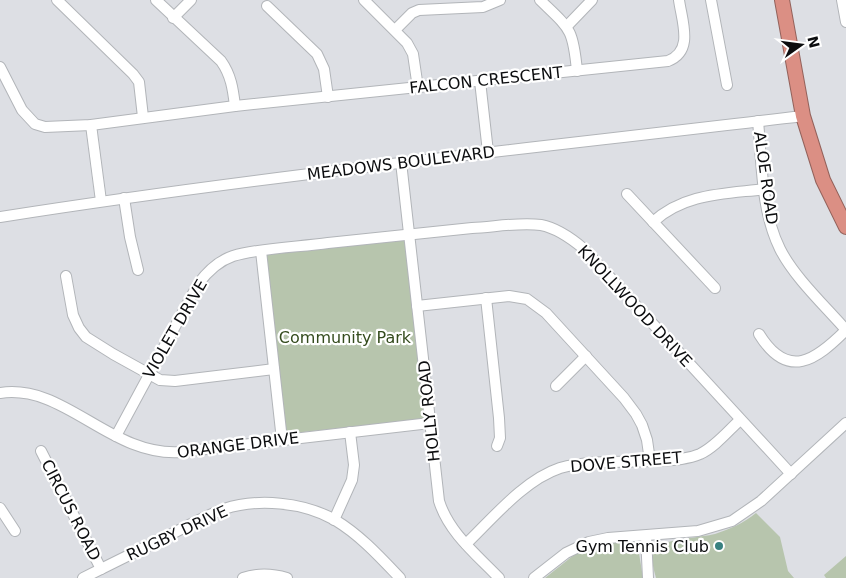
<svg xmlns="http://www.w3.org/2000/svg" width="846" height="578" viewBox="0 0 846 578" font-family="'DejaVu Sans',sans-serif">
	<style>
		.green { fill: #b7c5ad }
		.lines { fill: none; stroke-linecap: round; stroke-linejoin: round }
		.minor-casing { stroke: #b2b5b9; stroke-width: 12 }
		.highway-casing { stroke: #93625b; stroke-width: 16 }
		.minor { stroke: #fff; stroke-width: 10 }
		.highway { stroke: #db8f84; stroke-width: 14 }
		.poi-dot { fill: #388180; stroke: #fff; stroke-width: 2 }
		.labels { text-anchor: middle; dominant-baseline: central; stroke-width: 4.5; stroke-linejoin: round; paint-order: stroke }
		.street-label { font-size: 16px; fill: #0c0d0f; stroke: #fff }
		.park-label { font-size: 16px; fill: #344b1d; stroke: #fff }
		.poi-label { font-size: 16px; fill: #0c0d0f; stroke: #fff; text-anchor: end }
	</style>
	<rect width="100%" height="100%" fill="#dddfe4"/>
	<g class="green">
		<path d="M405,240l19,179 -139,15 -20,-179z"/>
		<path d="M756,513l24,24 8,34 6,7h-138c-2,-9 -7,-22 -1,-30 6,-8 48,-11 60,-14 15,-5 29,-11 41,-21z"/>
		<path d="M637,541l6,37h-98l34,-27 23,-7z"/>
		<path d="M846,556v22h-20l-2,-3z"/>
	</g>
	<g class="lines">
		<g class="minor-casing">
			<g id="minor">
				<path d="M57,0l76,74 6,8 4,35"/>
				<path d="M156,0l65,61c10,14 12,28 14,45"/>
				<path d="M364,0l43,43 6,11 5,34"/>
				<path d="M540,0c30,29 33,28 37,71"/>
				<path d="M711,0l16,85"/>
				<path d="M842,0l4,22"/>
				<path d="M267,6l50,48 7,15 4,28"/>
				<path d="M173,18l18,-18"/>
				<path d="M567,26l25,-26"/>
				<path d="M395,30l17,-17 7,-3 64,-3 17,-7"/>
				<path d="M0,67l22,43 13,14 10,3 46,-2 144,-19 433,-45c26,-10 14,-39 11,-61"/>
				<path d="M480,81l8,71"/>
				<path d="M758,121c4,42 3,90 22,128 14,28 45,57 66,81"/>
				<path d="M91,125l10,76"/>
				<path d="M401,162l38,339c10,32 38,54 60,77"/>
				<path d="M627,194l88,94"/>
				<path d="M124,198l6,39 8,33"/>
				<path d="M0,217c267,-42 535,-69 803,-101"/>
				<path d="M653,222c31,-29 72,-28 112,-33"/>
				<path d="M261,251l21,189"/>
				<path d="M66,276l7,39 6,13 7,9 27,17 47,26 15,1 99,-12"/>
				<path d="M486,298l13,120 1,20 -3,8"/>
				<path d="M417,306l92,-10 18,3 19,14 78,85 12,16 6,11 5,15 3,21"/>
				<path d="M759,334c29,47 57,26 87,-4"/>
				<path d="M556,386l30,-30"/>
				<path d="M0,393c65,-10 110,64 181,59l249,-29"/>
				<path d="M116,436l82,-152c9,-12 20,-23 35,-28 26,-8 67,-9 95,-13 48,-5 96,-10 144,-15 22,-1 47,-6 69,-3 16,3 30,13 43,24l207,225"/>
				<path d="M41,451l60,118"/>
				<path d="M0,508l15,23"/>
				<path d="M334,520l18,-40 2,-15 -4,-33"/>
				<path d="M646,536l2,42"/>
				<path d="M466,544c27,-26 58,-64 94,-76 27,-8 67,-6 95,-7 15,-1 31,-1 45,-7 15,-7 28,-23 40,-34"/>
				<path d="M83,578c26,-13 52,-26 79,-39 20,-10 40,-22 62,-30 34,-11 79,-7 111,11 25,15 45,37 65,58"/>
				<path d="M243,578c15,-5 30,-4 44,0"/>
				<path d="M534,578l32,-25 23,-11 19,-4 90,-7 34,-10 29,-20 85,-78"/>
			</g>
		</g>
		<g class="highway-casing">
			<path id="highway" d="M782,0l21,116 20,64 23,47"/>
		</g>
		<use href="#minor" class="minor"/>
		<use href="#highway" class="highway"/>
	</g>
	<circle class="poi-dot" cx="719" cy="546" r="5"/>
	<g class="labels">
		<g class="street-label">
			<text transform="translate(486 80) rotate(-6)">FALCON CRESCENT</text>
			<text transform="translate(401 163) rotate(-7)">MEADOWS BOULEVARD</text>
			<text transform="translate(766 178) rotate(82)">ALOE ROAD</text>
			<text transform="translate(635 306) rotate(47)">KNOLLWOOD DRIVE</text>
			<text transform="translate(175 329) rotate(-60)">VIOLET DRIVE</text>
			<text transform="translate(429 411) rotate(-96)">HOLLY ROAD</text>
			<text transform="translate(238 445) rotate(-7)">ORANGE DRIVE</text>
			<text transform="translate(626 462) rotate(-5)">DOVE STREET</text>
			<text transform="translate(71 510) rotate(63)">CIRCUS ROAD</text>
			<text transform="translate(177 533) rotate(-25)">RUGBY DRIVE</text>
		</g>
		<g class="park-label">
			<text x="345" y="337">Community Park</text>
		</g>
		<g class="poi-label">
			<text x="709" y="546">Gym Tennis Club</text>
		</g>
	</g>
	<g transform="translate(801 45) rotate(76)" stroke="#ffffff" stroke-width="4" paint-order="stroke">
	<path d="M0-4L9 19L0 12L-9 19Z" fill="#0c0d0f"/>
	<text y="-8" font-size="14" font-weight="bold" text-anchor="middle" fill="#0c0d0f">N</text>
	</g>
</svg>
